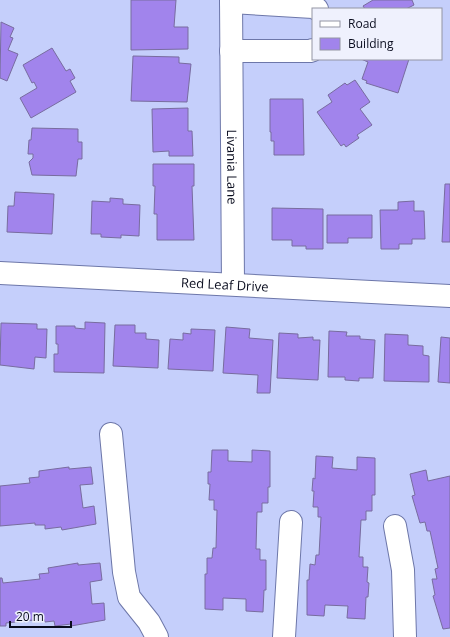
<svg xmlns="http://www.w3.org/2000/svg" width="450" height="637" viewBox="0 0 450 637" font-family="'Open Sans',sans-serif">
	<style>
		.building { fill: #a184ec; stroke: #786c9f }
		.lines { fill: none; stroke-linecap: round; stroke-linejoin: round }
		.minor-casing { stroke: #6d77a9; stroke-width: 24 }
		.minor { stroke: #fff; stroke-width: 22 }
		.labels { text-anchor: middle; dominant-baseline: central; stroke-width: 4; stroke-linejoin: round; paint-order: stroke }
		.street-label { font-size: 13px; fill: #090c1e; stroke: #eff1fd }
	</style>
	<rect width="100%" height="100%" fill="#c5cffb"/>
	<g class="building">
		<path d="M131,0h45l-2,27h14v22l-57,1z"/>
		<path d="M373,0h39l2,5 -8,4h-41l-2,-3z"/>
		<path d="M1,22l13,6 -4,9 3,1 -5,12 10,4 -11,27 -7,-3z"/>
		<path d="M52,48l14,23 4,-2 5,9 -5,3 6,11 -45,26 -11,-20 17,-10 -3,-6 -2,1 -9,-18z"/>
		<path d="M133,56l46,1v6l12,1 -4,38 -56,-1z"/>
		<path d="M409,59l-11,34 -32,-10 1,-2 -5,-2 6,-17 -7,-3z"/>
		<path d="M355,80l15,22 -10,7 12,16 -15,10 2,3 -13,9 -2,-3 -3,2 -24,-34 15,-10 -4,-7 17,-12 2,2z"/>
		<path d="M270,99h33l1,56h-30v-14h-3v-9h-1z"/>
		<path d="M188,108v23h4l1,25h-24v-5l-16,1 -1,-43z"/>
		<path d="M32,128l46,1v13h4v17h-4l-2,17 -44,-1 -3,-13 4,-4v-4h-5l1,-14h2z"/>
		<path d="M153,164h41v22h-2l2,54h-37v-26h-3l1,-28h-2z"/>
		<path d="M445,184h5v58h-8z"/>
		<path d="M15,192l39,2 -2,40 -45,-2 1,-26h6z"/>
		<path d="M110,198l13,1v5l17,1 -1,31 -18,-1v3l-20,-1v-3h-10l1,-33 18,1z"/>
		<path d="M414,201v10h10l1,28h-13v5h-13v5h-18l-1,-39h18v-8z"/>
		<path d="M272,208l51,1v40h-17v-3h-14v-6h-20z"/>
		<path d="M327,215h45v23h-24v5h-21z"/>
		<path d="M85,322l20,1 -1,50 -50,-1v-18h4v-10h-2v-18h19v2l10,1z"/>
		<path d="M1,323l36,1v5h10l-1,29 -11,-1 -1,12 -34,-4z"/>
		<path d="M115,325h20v8h11v6l13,1 -1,28 -45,-2z"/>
		<path d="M226,327l24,2 -1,9 24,2 -3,53h-13l1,-18 -35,-2z"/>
		<path d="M191,329l24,1 -2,41 -45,-2 2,-30 13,1v-7l8,1z"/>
		<path d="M329,331l18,1 -1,4h14v3l15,1 -2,38h-14v3l-14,-1v-3h-17z"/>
		<path d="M279,333l19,1v4l15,-1v3h7l-2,40 -41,-2z"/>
		<path d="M385,334l23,1v10l15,1v9l6,1v26l-45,-1z"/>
		<path d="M441,337l9,1v45l-12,-1z"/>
		<path d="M212,450h16v11l24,1v-12l18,1v36h-2v16h-6v9h-5l-1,37h4v11h6v30h-2l-1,22 -17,-1v-12l-23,-1v12l-18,-1v-35h2v-16h5l1,-10h3l1,-38h-3v-10h-5l1,-16h-2v-12h3z"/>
		<path d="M316,456l17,1 -1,11 25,2v-13l18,1v37h-3v16h-6v9h-5l-2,37h4v10h5l-1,15 2,1 -1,14h-2l-1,22 -18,-1 1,-12 -23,-1 -1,11 -17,-1v-35h2l1,-16 5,1 1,-10h3l2,-38h-3v-10h-5l1,-16h-2l1,-13 2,1z"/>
		<path d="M69,467v2l22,-2 2,17 -13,1 3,23 11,-2 2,18 -34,6 -1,-3 -16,2v-4h-10v-2l-35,3v-40l30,-3 -1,-5 10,-1v-6z"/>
		<path d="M426,470l2,11 22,-5v152l-7,1 -10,-33 2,-1 -3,-16h5l-2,-10 3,-1 -8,-37h-3l-2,-9 -5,1 -8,-27 3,-1 -5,-21z"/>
		<path d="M78,563v2l22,-2 2,17 -12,2 2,22 12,-1 1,17 -34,6v-2l-16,2 -1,-5 -9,1 -1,-3 -38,4v3h-6v-48h2l1,5 37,-4 -1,-5 10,-1 -1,-5z"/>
	</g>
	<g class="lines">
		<g class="minor-casing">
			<g id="minor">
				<path id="s1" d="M231,0l2,284"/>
				<path d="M231,2l82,5 4,2"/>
				<path d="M231,51h79l3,-1"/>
				<path id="s2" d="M0,273l450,23"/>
				<path d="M111,434l13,138 5,25 20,25 8,15"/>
				<path d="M395,526l8,44 2,67"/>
				<path d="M284,637l7,-115"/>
			</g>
		</g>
		<use href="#minor" class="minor"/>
	</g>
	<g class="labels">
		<g class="street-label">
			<text stroke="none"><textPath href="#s1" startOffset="167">Livania Lane</textPath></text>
			<text stroke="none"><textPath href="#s2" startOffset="225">Red Leaf Drive</textPath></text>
		</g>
	</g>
	<rect x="312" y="8" width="130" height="52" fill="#eff1fd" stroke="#9395a4"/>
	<rect x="320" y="21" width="20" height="6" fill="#ffffff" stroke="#9395a4"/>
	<text x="348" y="28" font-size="12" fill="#090c1e">Road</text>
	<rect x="320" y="38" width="20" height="12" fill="#a184ec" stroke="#9395a4"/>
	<text x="348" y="48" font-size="12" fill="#090c1e">Building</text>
	<path d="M10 621v6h61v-6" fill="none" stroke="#090c1e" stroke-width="2"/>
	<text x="16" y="621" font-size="12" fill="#090c1e" stroke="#eff1fd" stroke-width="3" paint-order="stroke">20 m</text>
</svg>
